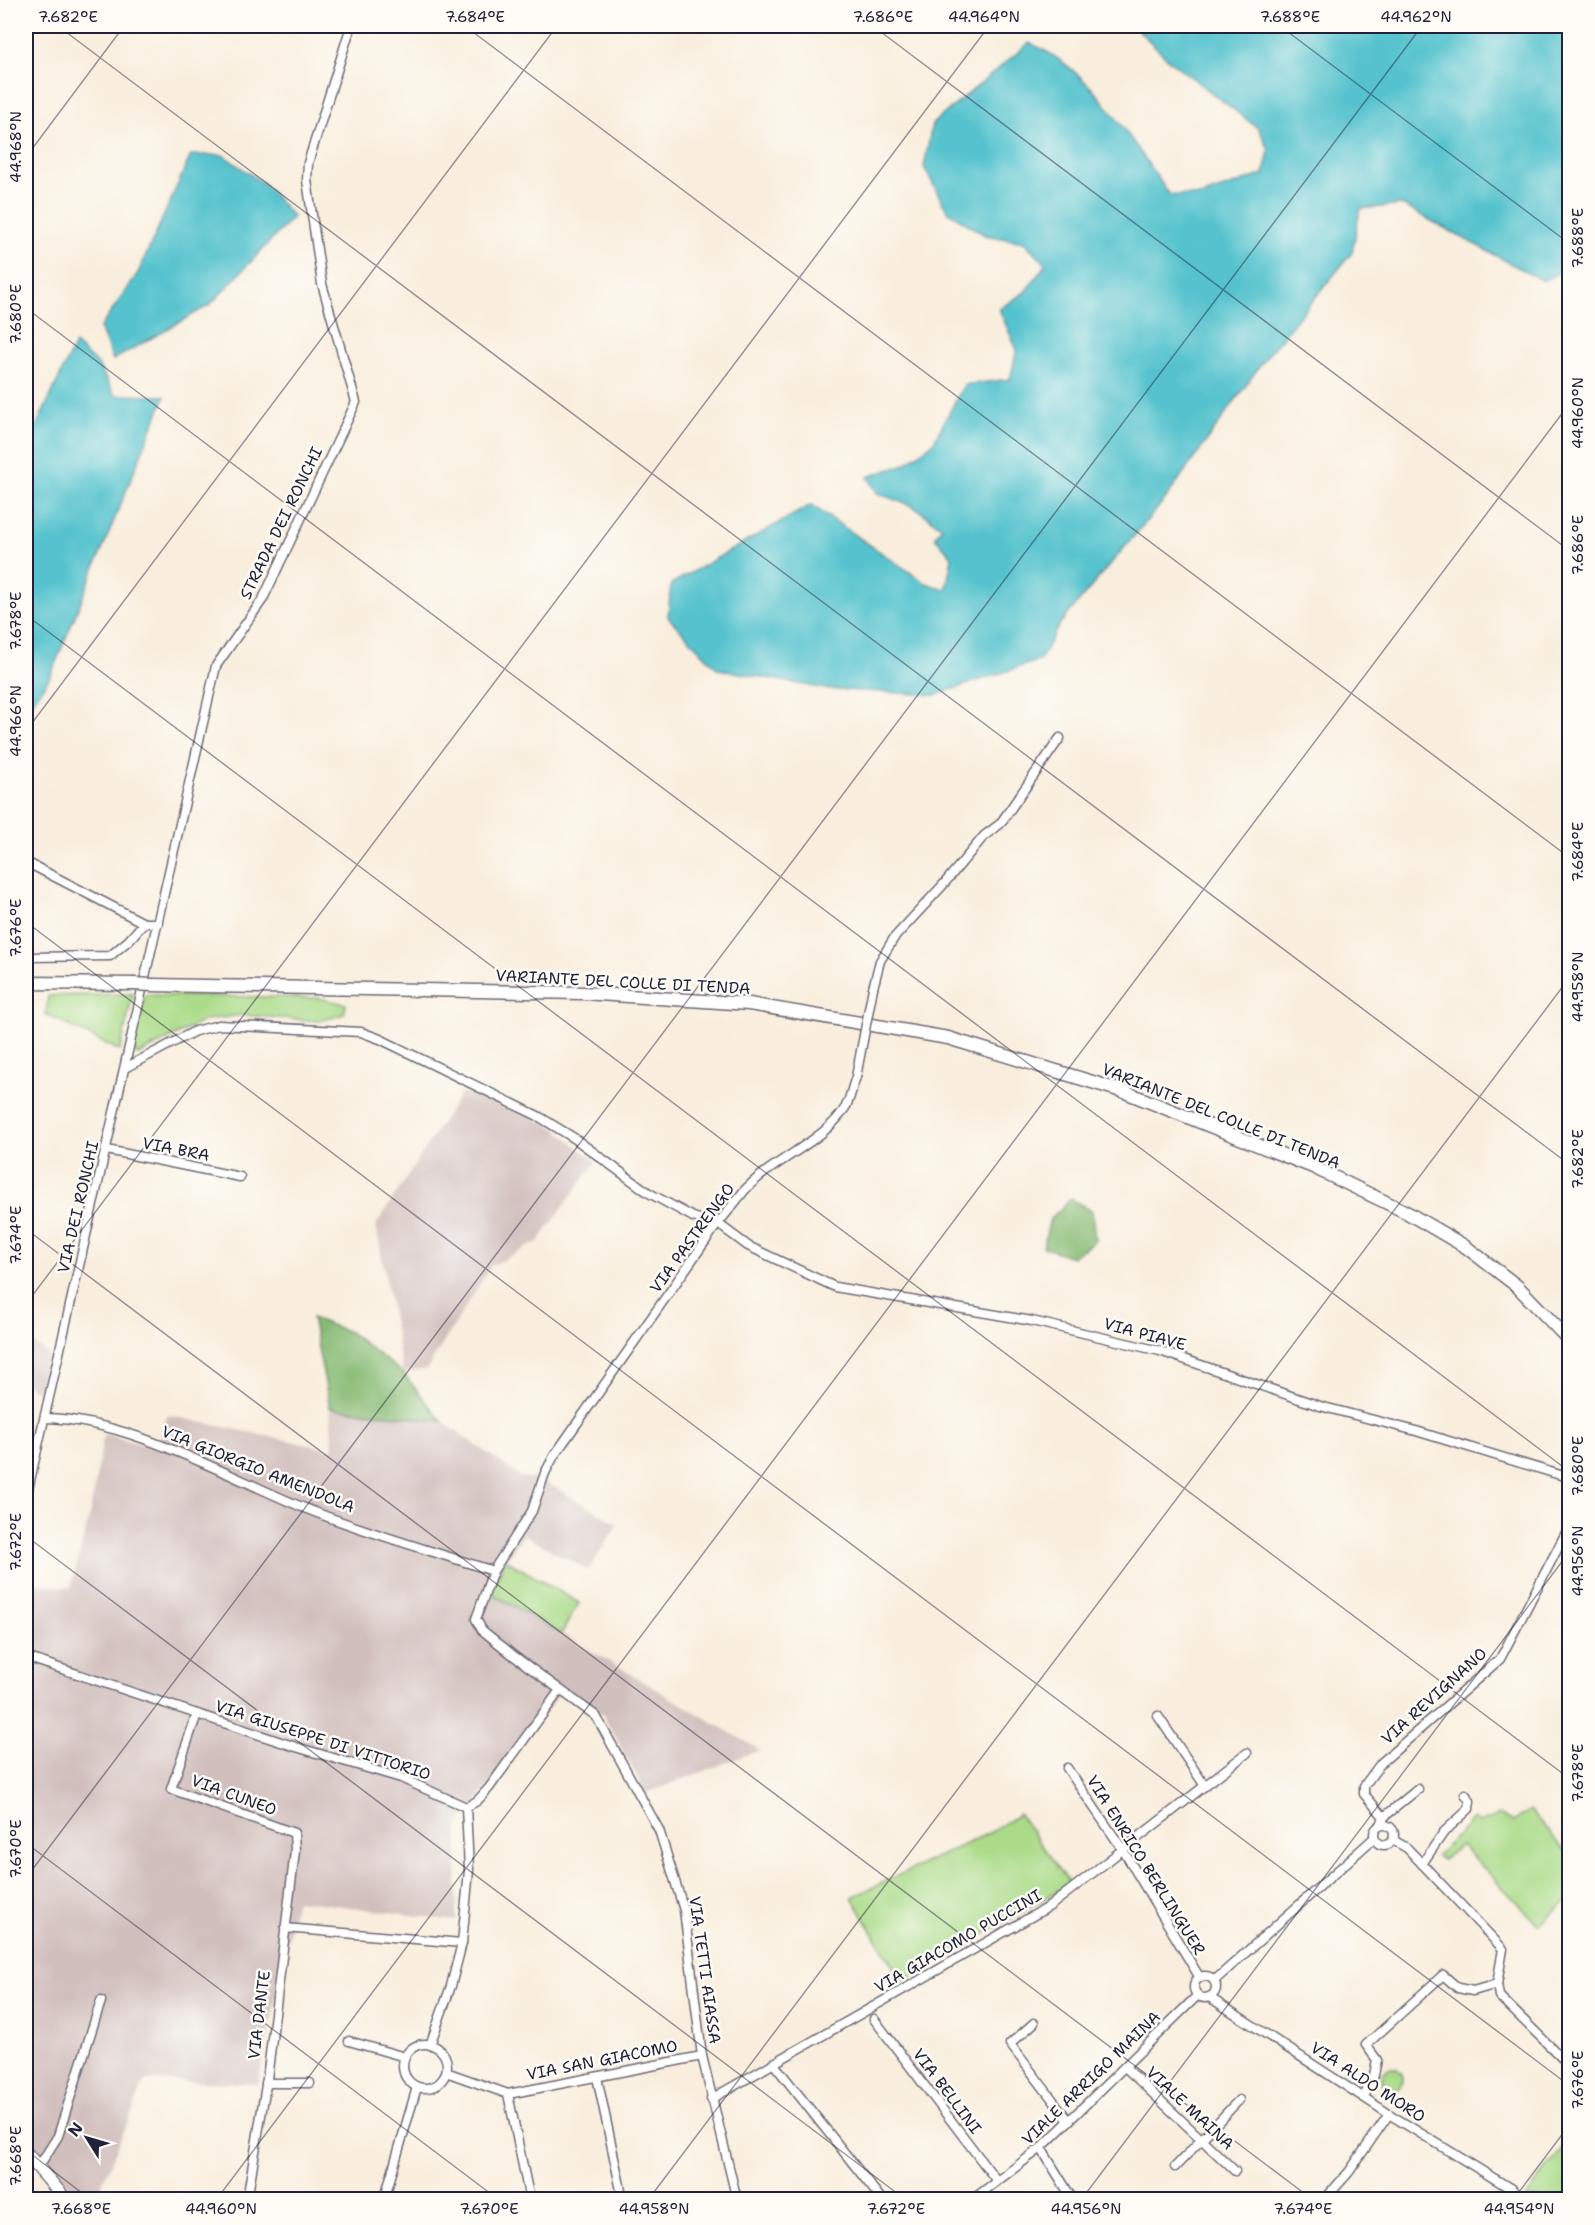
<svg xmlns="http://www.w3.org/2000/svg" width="1595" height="2225" viewBox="0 0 1595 2225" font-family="'Shantell Sans',sans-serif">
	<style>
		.industrial { fill: #d1bfbd }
		.green { fill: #abdb89; stroke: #667e62; stroke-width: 1.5 }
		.forest { fill: #88bb75; stroke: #556e58; stroke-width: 1.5 }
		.water { fill: #55c2cd; stroke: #3c7284; stroke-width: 1.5 }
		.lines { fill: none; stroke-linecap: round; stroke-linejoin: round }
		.street-casing { stroke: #6d6974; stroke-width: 11 }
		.secondary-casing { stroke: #6d6974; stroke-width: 15 }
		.primary-casing { stroke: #6d6974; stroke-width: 15 }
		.street { stroke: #fff; stroke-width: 8 }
		.secondary { stroke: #fff; stroke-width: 12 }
		.primary { stroke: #fff; stroke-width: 12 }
		.street-bridge-casing { stroke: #6d6974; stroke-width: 11; stroke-linecap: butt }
		.primary-bridge-casing { stroke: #6d6974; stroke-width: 15; stroke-linecap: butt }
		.street-bridge { stroke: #fff; stroke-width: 8 }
		.primary-bridge { stroke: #fff; stroke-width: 12 }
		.ticks { fill: none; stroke: #22223b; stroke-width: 1.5; stroke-opacity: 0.45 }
		.labels { text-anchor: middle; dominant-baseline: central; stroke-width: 5; stroke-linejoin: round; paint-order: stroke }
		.street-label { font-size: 16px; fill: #22223b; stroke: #fdfcf7 }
		.neatline { fill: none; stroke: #22223b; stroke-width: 2 }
		.ticks-label { font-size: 15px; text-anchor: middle; fill: #22223b }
	</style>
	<rect width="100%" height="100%" fill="#fdfcf7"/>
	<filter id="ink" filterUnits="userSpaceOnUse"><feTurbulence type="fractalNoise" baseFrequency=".0167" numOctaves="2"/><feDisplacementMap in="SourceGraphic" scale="12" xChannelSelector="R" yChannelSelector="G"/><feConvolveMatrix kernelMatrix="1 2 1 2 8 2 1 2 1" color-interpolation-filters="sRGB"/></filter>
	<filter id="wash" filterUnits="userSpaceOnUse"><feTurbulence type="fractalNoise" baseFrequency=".008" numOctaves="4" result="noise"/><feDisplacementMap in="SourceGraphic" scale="24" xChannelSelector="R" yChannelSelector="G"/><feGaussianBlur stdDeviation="1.35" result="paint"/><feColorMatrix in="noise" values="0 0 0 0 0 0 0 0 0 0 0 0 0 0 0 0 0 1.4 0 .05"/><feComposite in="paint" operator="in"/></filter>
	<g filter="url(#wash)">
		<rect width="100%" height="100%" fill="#f9eedd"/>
		<g class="industrial">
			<path d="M461,1093l30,4 64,31 41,34 -58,80 -47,24 -64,103 -24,4 -27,-148z"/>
			<path d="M26,1339l23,15 -11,38 -12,-8z"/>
			<path d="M330,1408l112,13 79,56 19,2 78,45 -30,46 -64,-35 -18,25 -16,32 270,158 -114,43 -43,-78 -39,-27 -106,138 -2,95 -160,-21 -38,184 -113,-4 -49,119h-16l-54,-58v-558l45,4 18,-69 15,-84 54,15 9,-34 166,35z"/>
		</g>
		<g class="green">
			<path d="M133,994l-13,57 -74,-37 2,-18z"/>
			<path d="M145,995l174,3 27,6 -2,10 -24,7 -78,-6 -37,5 -67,35 -6,-6z"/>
			<path d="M506,1560l73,43 -18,31 -71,-42z"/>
			<path d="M1530,1810l39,45v45l-30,25 -78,-80 -18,15 -7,-4 38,-37 5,4 20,-8 14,7z"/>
			<path d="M1019,1814l51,70 -168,98 -50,-85 139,-65z"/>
			<circle cx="1392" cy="2079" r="11"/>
			<path d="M1569,2138v61h-44z"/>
		</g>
		<g class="forest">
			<path d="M1071,1199l21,12 3,30 -23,16 -29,-10 7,-28z"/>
			<path d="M312,1318l37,14 54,41 39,48 -112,-13z"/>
		</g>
		<g class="water">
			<path d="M1134,26h435v253l-9,-7 -17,9 -141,-76 -42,4 -8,44 -86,104 -100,141 -107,127 -19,35 -104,35 -110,-6 -108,-20 -50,-52 3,-33 140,-79 115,78 20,7 6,-33 -17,-20 7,-10 -28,-20 -37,-14 -9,-16 37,-13 28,-21 31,-58 46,-6 7,-29 -18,-41 26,-17 21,-28 -22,-22 -39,-7 -38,-24 -23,-44 8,-43 97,-81c66,27 100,97 141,152l31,1 63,-22 5,-24 -10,-21 -89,-68z"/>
			<path d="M191,155h32l41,29 29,33 -83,88 -97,55 -13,-32 38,-55z"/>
			<path d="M75,344l23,21 17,30 50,1 -115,281 -24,34v-263z"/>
		</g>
	</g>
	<g filter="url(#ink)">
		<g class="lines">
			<g class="street-casing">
				<g id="street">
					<path d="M26,862l118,61"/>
					<path d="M26,957l84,-1 19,-16 15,-17h14"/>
					<path d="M873,988l7,-27 14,-23 49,-53 41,-49 16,-12 60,-86"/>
					<path d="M125,1068l70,-37 24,-6 142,7 19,7 158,77 36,22 75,55 44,24 28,9 27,20 87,41 197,34 128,30 160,55 96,25 154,47"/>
					<path d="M107,1150l133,27"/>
					<path d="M45,1418c82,1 180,57 257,89 61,25 128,43 191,64"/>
					<path d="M26,1498l190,-832 47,-67 93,-197 -34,-118 -15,-104 1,-17 43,-137"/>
					<path d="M26,1657l270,90 105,31 65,29 11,-6 12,-13 71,-98"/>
					<path d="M197,1714l-26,75 123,44 1,18 -28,228 -20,121"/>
					<path d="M1158,1716l47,70"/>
					<path d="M1067,1768l56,82 77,128"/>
					<path d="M1384,1817l34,-28"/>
					<path d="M1381,1825l3,-8 -20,-23v-8l17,-23 119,-104 70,-134"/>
					<circle cx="1384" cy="1835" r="10"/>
					<path d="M1393,1840l14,8 96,101 -6,35 2,12 71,70"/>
					<path d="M1422,1864l22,-32 25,-23 1,-8 -5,-7"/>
					<path d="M285,1928l177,15 -11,43 -21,59"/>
					<path d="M462,1943l7,-73 -3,-63"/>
					<circle cx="1205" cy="1987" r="11"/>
					<path d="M1214,1981l160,-143"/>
					<path d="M1209,1997l180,117 124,76"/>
					<path d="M874,2019l123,162"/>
					<path d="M1034,2023l-24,21 59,77"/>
					<path d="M349,2041l56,16"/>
					<circle cx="425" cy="2066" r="22"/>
					<path d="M774,2064l108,136"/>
					<path d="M1125,2067l110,104"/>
					<path d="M446,2072l62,22"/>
					<path d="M597,2077l26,123"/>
					<path d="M266,2083h44"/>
					<path d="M508,2094l194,-38"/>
					<path d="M508,2094l22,106"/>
					<path d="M1364,2097l10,-22 3,-15 -11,-15 77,-70 15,13 15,3 24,-7"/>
					<path d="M711,2099l339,-193 197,-153"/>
					<path d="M1041,2148l32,52"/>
					<path d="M39,2166l19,-30 43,-135"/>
					<path d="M1175,2167l64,-67"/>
					<path d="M384,2200l33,-113"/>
					<path d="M737,2200l-35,-144 -18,-146 -25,-80 -63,-114 -82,-60 -32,-26 -6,-11 17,-48 39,-60 13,-38 9,-17 162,-230 28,-35c28,-31 81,-50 101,-83 5,-8 7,-21 11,-31"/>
					<path d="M972,2200l69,-52 157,-153"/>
					<path d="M1324,2200l25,-28 40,-58"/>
				</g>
			</g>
			<g class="secondary-casing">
				<path id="secondary" d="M26,2153l40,47"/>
			</g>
			<g class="primary-casing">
				<g id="primary">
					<path d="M26,983l107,1"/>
					<path d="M152,985l431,8 166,11 199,34 177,54 188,75 93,45 60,35 51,39 53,55"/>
				</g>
			</g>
			<use href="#street" class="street"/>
			<use href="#secondary" class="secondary"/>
			<use href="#primary" class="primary"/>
			<g class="street-bridge-casing">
				<path id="street-bridge" d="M856,1077l17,-89"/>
			</g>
			<g class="primary-bridge-casing">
				<path id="primary-bridge" d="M133,984l19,1"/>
			</g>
			<use href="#street-bridge" class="street-bridge"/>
			<use href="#primary-bridge" class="primary-bridge"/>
		</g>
	</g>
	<path class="ticks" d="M58,26l1512,1139M465,26l1105,832M873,26l697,525M1280,26l290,218M26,157l98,-131M26,308l1544,1164M26,615l1544,1164M26,731l531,-705M26,922l1544,1164M26,1229l1287,971M26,1304l963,-1278M26,1536l880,664M26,1843l473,357M26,1878l1396,-1852M26,2150l65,50M216,2200l1354,-1797M648,2200l922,-1223M1081,2200l489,-649M1513,2200l57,-76"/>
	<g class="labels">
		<g class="street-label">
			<text transform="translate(281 523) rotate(-64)">STRADA DEI RONCHI</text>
			<text transform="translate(623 982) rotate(3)">VARIANTE DEL COLLE DI TENDA</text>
			<text transform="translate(1221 1116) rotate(22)">VARIANTE DEL COLLE DI TENDA</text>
			<text transform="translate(176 1149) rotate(11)">VIA BRA</text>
			<text transform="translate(78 1207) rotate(-77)">VIA DEI RONCHI</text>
			<text transform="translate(692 1238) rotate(-54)">VIA PASTRENGO</text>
			<text transform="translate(1145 1334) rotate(15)">VIA PIAVE</text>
			<text transform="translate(258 1469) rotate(22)">VIA GIORGIO AMENDOLA</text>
			<text transform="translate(1434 1696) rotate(-42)">VIA REVIGNANO</text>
			<text transform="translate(323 1740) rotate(18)">VIA GIUSEPPE DI VITTORIO</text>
			<text transform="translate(234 1795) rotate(20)">VIA CUNEO</text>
			<text transform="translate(1146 1865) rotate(58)">VIA ENRICO BERLINGUER</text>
			<text transform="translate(958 1941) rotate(-30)">VIA GIACOMO PUCCINI</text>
			<text transform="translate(705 1970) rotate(82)">VIA TETTI AIASSA</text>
			<text transform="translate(259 2015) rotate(-83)">VIA DANTE</text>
			<text transform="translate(602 2060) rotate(-11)">VIA SAN GIACOMO</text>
			<text transform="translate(1091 2078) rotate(-44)">VIALE ARRIGO MAINA</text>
			<text transform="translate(1368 2082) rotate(33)">VIA ALDO MORO</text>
			<text transform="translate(947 2091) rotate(53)">VIA BELLINI</text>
			<text transform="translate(1190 2108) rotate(43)">VIALE MAINA</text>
		</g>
	</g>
	<rect width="1595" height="2225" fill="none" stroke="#fdfcf7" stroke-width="66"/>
	<g transform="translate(87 2138) rotate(307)" stroke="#fdfcf7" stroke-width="4.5" paint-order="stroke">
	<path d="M0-4.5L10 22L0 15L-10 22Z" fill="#22223b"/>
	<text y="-9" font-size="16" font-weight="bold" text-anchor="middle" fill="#22223b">N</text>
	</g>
	<rect x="33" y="33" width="1529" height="2159" class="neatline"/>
	<g class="ticks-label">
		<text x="68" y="22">7.682°E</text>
		<text x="475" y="22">7.684°E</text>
		<text x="883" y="22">7.686°E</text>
		<text x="984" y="22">44.964°N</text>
		<text x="1290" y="22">7.688°E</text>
		<text x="1416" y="22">44.962°N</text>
		<text transform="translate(16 147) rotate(-90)" y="5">44.968°N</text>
		<text transform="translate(1578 238) rotate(-90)" y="5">7.688°E</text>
		<text transform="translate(16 314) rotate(-90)" y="5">7.680°E</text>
		<text transform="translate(1578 413) rotate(-90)" y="5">44.960°N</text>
		<text transform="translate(1578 545) rotate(-90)" y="5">7.686°E</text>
		<text transform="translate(16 621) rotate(-90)" y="5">7.678°E</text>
		<text transform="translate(16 721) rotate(-90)" y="5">44.966°N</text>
		<text transform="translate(1578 852) rotate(-90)" y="5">7.684°E</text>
		<text transform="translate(16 928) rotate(-90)" y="5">7.676°E</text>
		<text transform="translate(1578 987) rotate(-90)" y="5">44.958°N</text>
		<text transform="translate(1578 1159) rotate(-90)" y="5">7.682°E</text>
		<text transform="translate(16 1235) rotate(-90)" y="5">7.674°E</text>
		<text transform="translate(1578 1466) rotate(-90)" y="5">7.680°E</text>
		<text transform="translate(16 1542) rotate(-90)" y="5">7.672°E</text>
		<text transform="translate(1578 1561) rotate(-90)" y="5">44.956°N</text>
		<text transform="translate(1578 1773) rotate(-90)" y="5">7.678°E</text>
		<text transform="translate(16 1849) rotate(-90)" y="5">7.670°E</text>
		<text transform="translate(1578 2080) rotate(-90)" y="5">7.676°E</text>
		<text transform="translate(16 2156) rotate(-90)" y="5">7.668°E</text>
		<text x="81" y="2214">7.668°E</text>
		<text x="221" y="2214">44.960°N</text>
		<text x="489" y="2214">7.670°E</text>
		<text x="654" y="2214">44.958°N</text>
		<text x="896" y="2214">7.672°E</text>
		<text x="1086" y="2214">44.956°N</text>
		<text x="1303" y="2214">7.674°E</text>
		<text x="1519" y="2214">44.954°N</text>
	</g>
</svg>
